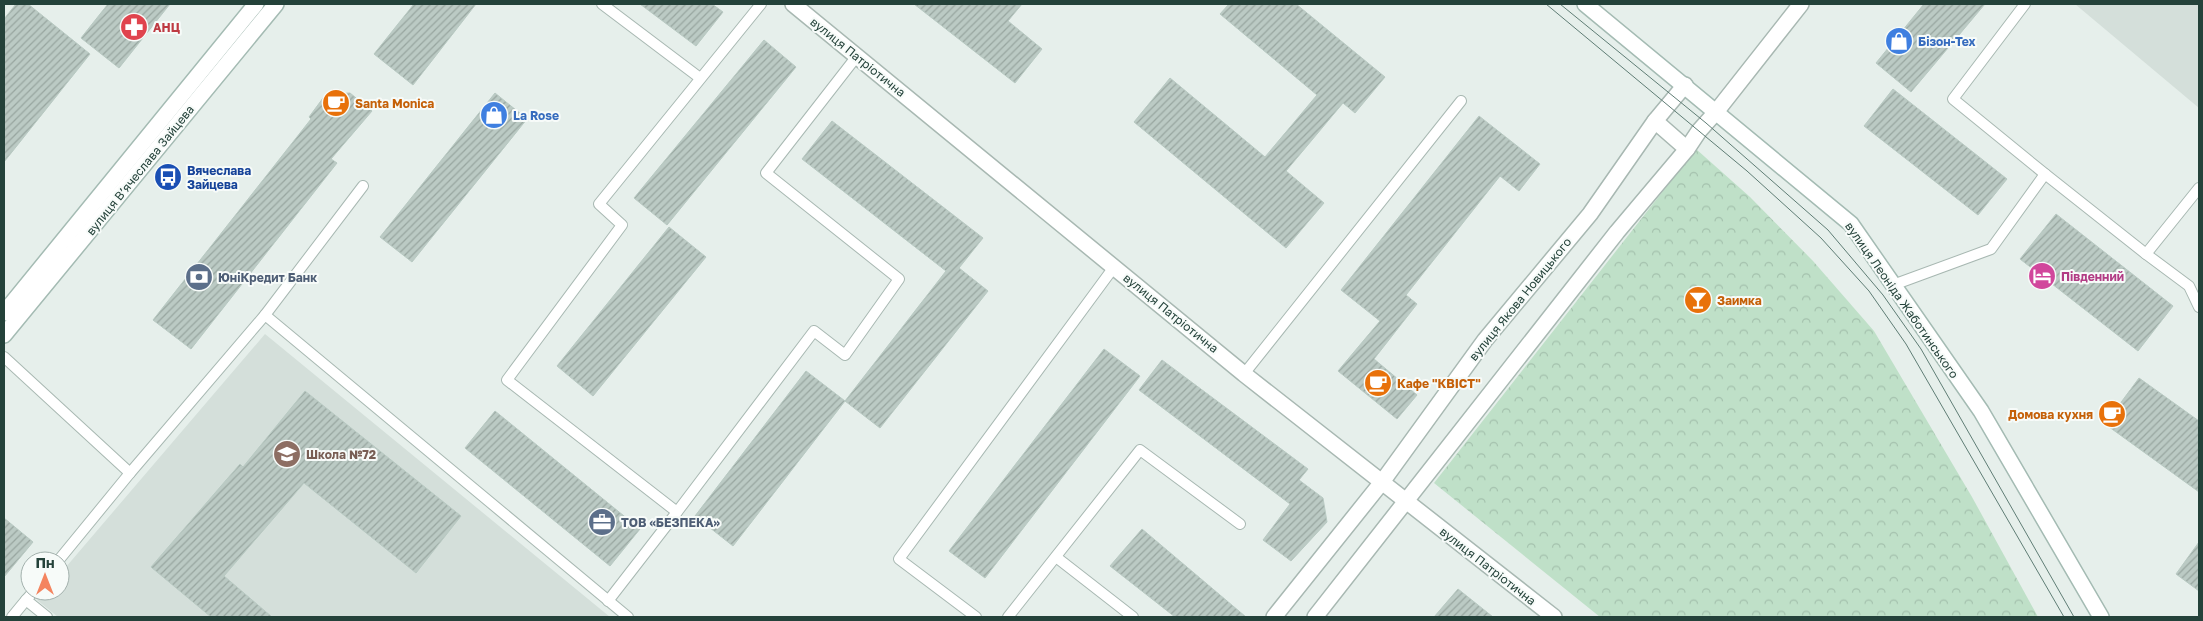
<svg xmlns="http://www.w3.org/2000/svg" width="2203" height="621" viewBox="0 0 2203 621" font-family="'Golos Text',sans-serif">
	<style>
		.built { fill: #d4dfda }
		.park { fill: url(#park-crowns) }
		.building { fill: url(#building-hatch); stroke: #b8c9c2 }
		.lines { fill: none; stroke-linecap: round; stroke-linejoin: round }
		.lane-casing { stroke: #a8b8b2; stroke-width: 12 }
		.street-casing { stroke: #a8b8b2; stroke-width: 18 }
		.secondary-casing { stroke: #a4bbb3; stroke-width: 18 }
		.lane { stroke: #fff; stroke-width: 10 }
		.street { stroke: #fff; stroke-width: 15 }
		.secondary { stroke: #fff; stroke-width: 15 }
		.tram { stroke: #5f7d75; stroke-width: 1 }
		.labels { text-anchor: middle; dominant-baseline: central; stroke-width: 4; stroke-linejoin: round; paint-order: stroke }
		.health-label { font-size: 12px; font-weight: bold; fill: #be3a42; stroke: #f7fbf9; text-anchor: start }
		.shop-label { font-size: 12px; font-weight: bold; fill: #366cbe; stroke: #f7fbf9; text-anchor: start }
		.street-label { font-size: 12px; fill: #24423a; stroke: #f7fbf9 }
		.food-label { font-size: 12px; font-weight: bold; fill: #c56008; stroke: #f7fbf9; text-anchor: start }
		.transit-label { font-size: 12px; font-weight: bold; fill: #164399; stroke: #f7fbf9; text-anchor: start }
		.hotel-label { font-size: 12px; font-weight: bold; fill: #b23c85; stroke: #f7fbf9; text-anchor: start }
		.service-label { font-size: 12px; font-weight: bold; fill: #4e5e75; stroke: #f7fbf9; text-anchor: start }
		.education-label { font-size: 12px; font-weight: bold; fill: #785e54; stroke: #f7fbf9; text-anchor: start }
	</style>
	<defs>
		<pattern id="park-crowns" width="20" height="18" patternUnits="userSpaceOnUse" patternTransform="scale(1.25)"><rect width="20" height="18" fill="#bfe0c8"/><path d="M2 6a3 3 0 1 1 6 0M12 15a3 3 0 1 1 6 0" fill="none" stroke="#a4c1ad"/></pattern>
		<pattern id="building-hatch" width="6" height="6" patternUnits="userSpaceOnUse" patternTransform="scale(1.25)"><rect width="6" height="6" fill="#bbcac4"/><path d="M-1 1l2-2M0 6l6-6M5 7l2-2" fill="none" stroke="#98a6a0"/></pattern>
	</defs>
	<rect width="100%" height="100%" fill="#e6efeb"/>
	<g class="built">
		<path d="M2075,4h124v104z"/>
		<path d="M265,334l345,283h-552l-21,-17 8,-9h15v-17z"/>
	</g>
	<path class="park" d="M1696,149l54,48 63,64 61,70 98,166 66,120h-438l-166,-134z"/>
	<g class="building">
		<path d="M16,4h12l62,50 -86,108v-143z"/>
		<path d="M108,4h62l-51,64 -38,-30z"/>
		<path d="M414,4h62l-63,81 -39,-31z"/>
		<path d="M640,4h72l11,8 -27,34z"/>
		<path d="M914,4h108l-14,17 34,28 -27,34z"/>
		<path d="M1229,4h67l89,73 -30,36 -12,-10 -57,68 38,32 -38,45 -152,-126 36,-44 95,79 52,-62 -97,-81z"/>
		<path d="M1924,4h61l-74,88 -35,-29z"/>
		<path d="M764,40l32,27 -129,158 -33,-27z"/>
		<path d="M1893,89l114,90 -29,36 -114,-89z"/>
		<path d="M350,93l22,18 -41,48 6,4 -146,186 -38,-29 158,-201 -2,-2 17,-23z"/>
		<path d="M495,93l32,26 -115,143 -32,-25z"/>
		<path d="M1479,116l61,48 -21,27 -19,-15 -94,119 11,9 -43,55 43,36 -20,24 -59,-48 42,-50 -39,-31z"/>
		<path d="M832,121l151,117 -24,30 29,23 -108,137 -35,-27 101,-130 -144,-112z"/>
		<path d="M2056,214l117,92 -35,45 -118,-92z"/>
		<path d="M669,227l37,30 -113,139 -36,-30z"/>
		<path d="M1104,349l36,27 -155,202 -36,-27z"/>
		<path d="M1162,360l146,109 -9,11 24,18 4,24 -36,39 -28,-21 27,-36 -151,-114z"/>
		<path d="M806,371l39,30 -112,145 -38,-30z"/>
		<path d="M2139,378l60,43v71l-94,-68z"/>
		<path d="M305,391l156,125 -45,57 -112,-90 -80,93 48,41h-61l-60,-50 89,-103 3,3z"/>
		<path d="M495,411l145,118 -30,37 -145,-118z"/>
		<path d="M4,518l29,24 -29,35z"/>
		<path d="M1142,529l104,88h-71l-65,-51z"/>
		<path d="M2199,542v49l-23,-17z"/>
		<path d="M1458,589l35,28h-59z"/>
	</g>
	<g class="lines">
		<g class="lane-casing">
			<g id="lane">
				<path d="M602,4l98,74"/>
				<path d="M2025,4l-72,95 92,75"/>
				<path d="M2146,254l43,32 10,21"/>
				<path d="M1893,285l98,-36 54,-75 101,80 53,-66"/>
				<path d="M265,315l98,-129"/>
				<path d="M4,357l126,116 -72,88"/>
				<path d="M1244,374l217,-273"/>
				<path d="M130,473l135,-158 363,302"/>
				<path d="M677,512l137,-181 31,24 54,-76 -133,-106 91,-117"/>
				<path d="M1056,557l77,60"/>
				<path d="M34,591l-8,9 21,17"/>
				<path d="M608,601l69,-89 -170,-132 115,-155 -23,-21 162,-200"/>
				<path d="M12,617l14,-17"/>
				<path d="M976,617l-77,-58 215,-292"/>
				<path d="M1008,617l132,-167 100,74"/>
			</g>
		</g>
		<g class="street-casing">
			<g id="street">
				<path d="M793,4l451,370 310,243"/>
				<path d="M1655,121l30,-36"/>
				<path d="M1687,149l12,-18 17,-19 85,-108"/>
				<path d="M1274,617l108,-135 103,-142 105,-126 65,-93 32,28 -70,83 -302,385"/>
			</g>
		</g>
		<g class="secondary-casing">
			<g id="secondary">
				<path d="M1585,4l266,220 130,187 120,206"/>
				<path d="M4,313l252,-309"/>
				<path d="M4,335l272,-331"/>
			</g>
		</g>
		<use href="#lane" class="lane"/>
		<use href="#street" class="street"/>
		<use href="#secondary" class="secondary"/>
		<g class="tram">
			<path d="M1546,4l201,167 74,67 48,53 37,53 158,273"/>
			<path d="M1560,4l146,119 122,107 55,65 38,54 153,268"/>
		</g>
	</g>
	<defs>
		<g id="pharmacy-disc" transform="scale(1.4375)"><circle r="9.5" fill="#e0444e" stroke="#f7fbf9"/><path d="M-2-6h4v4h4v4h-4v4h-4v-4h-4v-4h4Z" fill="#fff"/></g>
		<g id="shop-disc" transform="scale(1.4375)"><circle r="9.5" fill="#3f7fe0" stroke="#f7fbf9"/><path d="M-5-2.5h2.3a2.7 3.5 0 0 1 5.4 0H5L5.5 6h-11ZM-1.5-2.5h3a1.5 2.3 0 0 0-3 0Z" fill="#fff"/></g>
		<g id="cafe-disc" transform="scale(1.4375)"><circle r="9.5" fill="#e8710a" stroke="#f7fbf9"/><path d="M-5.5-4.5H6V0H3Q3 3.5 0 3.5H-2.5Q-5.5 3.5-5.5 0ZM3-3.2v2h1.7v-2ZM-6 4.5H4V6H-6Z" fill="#fff"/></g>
		<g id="bus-disc" transform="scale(1.4375)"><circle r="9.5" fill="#1a4fb4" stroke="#f7fbf9"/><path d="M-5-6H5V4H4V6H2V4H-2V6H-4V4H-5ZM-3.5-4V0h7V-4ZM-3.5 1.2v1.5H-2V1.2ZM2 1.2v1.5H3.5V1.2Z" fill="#fff"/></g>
		<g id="hotel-disc" transform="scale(1.4375)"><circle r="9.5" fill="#d1479c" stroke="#f7fbf9"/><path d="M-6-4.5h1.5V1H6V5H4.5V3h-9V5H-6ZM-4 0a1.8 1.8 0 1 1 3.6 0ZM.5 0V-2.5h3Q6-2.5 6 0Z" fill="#fff"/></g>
		<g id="bank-disc" transform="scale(1.4375)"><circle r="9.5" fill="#5c6f8a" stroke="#f7fbf9"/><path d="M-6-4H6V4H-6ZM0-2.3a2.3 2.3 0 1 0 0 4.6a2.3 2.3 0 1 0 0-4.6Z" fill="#fff"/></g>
		<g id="bar-disc" transform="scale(1.4375)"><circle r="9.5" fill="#e8710a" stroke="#f7fbf9"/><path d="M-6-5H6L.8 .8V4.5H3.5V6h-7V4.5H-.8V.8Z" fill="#fff"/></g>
		<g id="school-disc" transform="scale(1.4375)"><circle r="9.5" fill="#8d6e63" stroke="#f7fbf9"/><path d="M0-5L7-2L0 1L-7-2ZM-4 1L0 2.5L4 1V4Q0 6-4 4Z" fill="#fff"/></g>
		<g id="office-disc" transform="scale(1.4375)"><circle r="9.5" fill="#5c6f8a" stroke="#f7fbf9"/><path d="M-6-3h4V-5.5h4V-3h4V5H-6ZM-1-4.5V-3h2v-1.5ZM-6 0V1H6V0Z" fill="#fff"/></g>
	</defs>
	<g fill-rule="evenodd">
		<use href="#pharmacy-disc" x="134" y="27"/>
		<use href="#shop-disc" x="1899" y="41"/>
		<use href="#cafe-disc" x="336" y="103"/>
		<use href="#shop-disc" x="494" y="115"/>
		<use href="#bus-disc" x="168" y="177"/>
		<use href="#hotel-disc" x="2042" y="276"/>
		<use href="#bank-disc" x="199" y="277"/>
		<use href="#bar-disc" x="1698" y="300"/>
		<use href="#cafe-disc" x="1378" y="383"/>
		<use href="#cafe-disc" x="2112" y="414"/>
		<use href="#school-disc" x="287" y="454"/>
		<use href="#office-disc" x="602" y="522"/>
	</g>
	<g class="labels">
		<g class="health-label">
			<text x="153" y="27">АНЦ</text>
		</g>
		<g class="shop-label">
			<text x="1918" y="41">Бізон-Тех</text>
			<text x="513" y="115">La Rose</text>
		</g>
		<g class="street-label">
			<text transform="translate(858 57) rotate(39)">вулиця Патріотична</text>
			<text transform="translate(140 170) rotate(-51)">вулиця Вʼячеслава Зайцева</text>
			<text transform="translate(1520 299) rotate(-51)">вулиця Якова Новицького</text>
			<text transform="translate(1902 300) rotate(55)">вулиця Леоніда Жаботинського</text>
			<text transform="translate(1171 313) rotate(39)">вулиця Патріотична</text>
			<text transform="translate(1488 566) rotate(38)">вулиця Патріотична</text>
		</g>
		<g class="food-label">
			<text x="355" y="103">Santa Monica</text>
			<text x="1717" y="300">Заимка</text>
			<text x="1397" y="383">Кафе "КВІСТ"</text>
			<text x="2093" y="414" text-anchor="end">Домова кухня</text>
		</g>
		<g class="transit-label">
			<text x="187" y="170">Вячеслава<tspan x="187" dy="14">Зайцева</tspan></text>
		</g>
		<g class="hotel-label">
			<text x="2061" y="276">Південний</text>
		</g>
		<g class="service-label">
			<text x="218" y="277">ЮніКредит Банк</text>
			<text x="621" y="522">ТОВ «БЕЗПЕКА»</text>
		</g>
		<g class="education-label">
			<text x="306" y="454">Школа №72</text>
		</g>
	</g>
	<rect width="2203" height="621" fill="none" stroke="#24423a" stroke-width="10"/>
	<g transform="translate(45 576)"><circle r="24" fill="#f7fbf9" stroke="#a3b1ad"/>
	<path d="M0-4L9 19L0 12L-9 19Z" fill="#f4845f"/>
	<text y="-8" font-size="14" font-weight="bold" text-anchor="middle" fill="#24423a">Пн</text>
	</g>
</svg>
